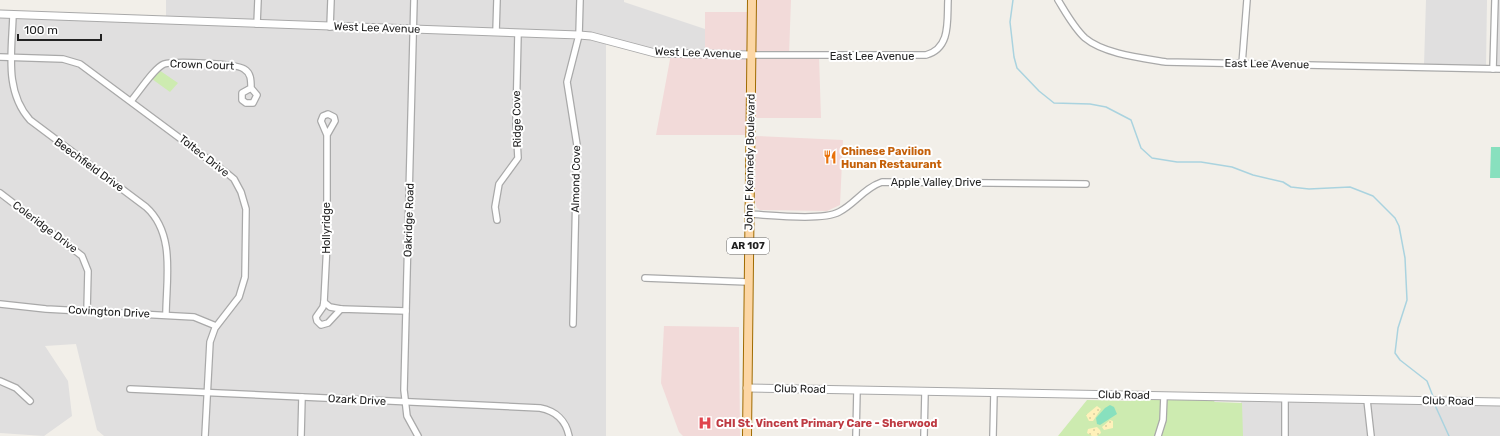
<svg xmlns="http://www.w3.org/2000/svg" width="1500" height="436" viewBox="0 0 1500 436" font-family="Rubik,sans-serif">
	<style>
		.residential { fill: #e0dfdf; fill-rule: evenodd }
		.commercial { fill: #f2dad9 }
		.grass { fill: #cdebb0 }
		.sand { fill: url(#sand-dots) }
		.pitch { fill: #88e0be }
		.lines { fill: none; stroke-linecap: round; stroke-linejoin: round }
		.stream { stroke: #aad3df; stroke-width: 1.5 }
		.minor-casing { stroke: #a9a9a9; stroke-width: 8 }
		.tertiary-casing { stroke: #a9a9a9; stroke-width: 9 }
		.primary-casing { stroke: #a06b00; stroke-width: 10 }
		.minor { stroke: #fff; stroke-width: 5.5 }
		.tertiary { stroke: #fff; stroke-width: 7 }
		.primary { stroke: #fcd6a4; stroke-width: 8 }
		.labels { text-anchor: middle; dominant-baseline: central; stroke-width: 4; stroke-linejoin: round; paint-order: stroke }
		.shield { fill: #fff; stroke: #646464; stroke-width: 1 }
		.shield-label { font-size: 10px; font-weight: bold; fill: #222 }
		.street-label { font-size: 11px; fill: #222; stroke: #fff }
		.food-label { font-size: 11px; font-weight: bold; fill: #c56008; stroke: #fff; text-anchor: start }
		.health-label { font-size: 11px; font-weight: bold; fill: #be3a42; stroke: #fff; text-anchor: start }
	</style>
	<defs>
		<pattern id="sand-dots" width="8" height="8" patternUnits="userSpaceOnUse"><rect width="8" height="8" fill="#fff1ba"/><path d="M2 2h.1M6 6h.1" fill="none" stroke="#dacea0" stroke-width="1.8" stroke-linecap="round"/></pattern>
	</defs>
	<rect width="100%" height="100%" fill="#f2efe9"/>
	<g class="residential">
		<path d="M166,0h458v2l81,27v25h-34l-65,-13v395h-502l-7,-6 -21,-86 -31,2 23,35 4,35 -28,20 -44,-3v-421l166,8zM282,25l309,11 13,5z"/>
		<path d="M1426,0h61l-1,67 -62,-1z"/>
		<path d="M1495,0h5v69h-7z"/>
		<path d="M1241,398l259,4v34h-258z"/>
	</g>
	<g class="commercial">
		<path d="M752,0h39l-2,55 30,1 2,62h-70l-1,17h-94l15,-81h34v-42h47z"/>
		<path d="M756,136l87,4 -3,65 -13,6 -67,-1 -3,-2 -2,-7z"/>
		<path d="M664,326l75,1 1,109h-57l-4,-4 -18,-49z"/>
	</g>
	<g class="grass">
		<path d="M159,70l19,13 -8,9 -18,-13z"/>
		<path d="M1164,396l45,1 6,5 27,1 1,33h-185l29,-36 44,1z"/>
	</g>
	<g class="sand">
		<path d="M1097,406l4,3 -8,12h-4l-3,-6z"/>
		<path d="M1110,420l3,1v7l-9,2 -2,-3z"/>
		<path d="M1097,427l3,3 1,3 -4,3h-5l-5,-3 1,-4z"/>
	</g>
	<g class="pitch">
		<path d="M1491,147h9v31h-10z"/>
		<path d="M1110,405l4,2 3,7 -17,11 -3,-1 -1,-6 9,-10z"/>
	</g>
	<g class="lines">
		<g class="stream">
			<path d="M1013,0l-3,22 4,35 3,11 22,23 15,12 36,1 16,3 25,13 10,28 11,10 25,4h24l31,5 21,8 30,7 8,5 18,2 41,-2 23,9 22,22 4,8 6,32 2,42 -9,28 -3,25 5,7 27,21 7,18"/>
			<path d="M1434,403l15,33"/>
		</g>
		<g class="minor-casing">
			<g id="minor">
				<path d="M414,0l-10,390 3,26 11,20"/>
				<path d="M1058,0c8,13 16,28 27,38 19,16 57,20 81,24l334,7"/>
				<path d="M13,15c-1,36 -9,76 17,105l116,87c30,27 20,73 20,108"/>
				<path d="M257,24l1,-24"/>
				<path d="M330,27l1,-27"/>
				<path d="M496,32l1,-32"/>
				<path d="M751,55h175c25,-7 21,-34 22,-55"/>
				<path d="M0,57l63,2 17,5 148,110 6,5 7,13 5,17 -1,68 -6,20 -24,31 -5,14 -5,94"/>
				<path d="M1242,64l5,-64"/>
				<path d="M1493,69l2,-69"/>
				<path d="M131,101c8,-9 23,-33 33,-37 9,-3 72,-1 80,5 7,4 7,11 7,19l-9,5v7l4,3h7l4,-8 -6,-7"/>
				<path d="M327,135l8,-14 -1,-4 -6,-3 -5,2 -2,5 6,14v108l-3,59 6,5 11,2"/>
				<path d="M0,193l82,63 6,15 -1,40"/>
				<path d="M749,214c21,1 73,7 90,-2 16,-8 25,-24 43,-30l204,2"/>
				<path d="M497,220l-2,-13 4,-23 19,-26 -2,-36 2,-88"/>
				<path d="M645,278l103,4"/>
				<path d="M324,302l-1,5 -7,10 1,4 4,4 7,-2 13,-14 65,2"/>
				<path d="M0,304l46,5 148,8 22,9"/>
				<path d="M573,324l4,-179 -10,-63 12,-47 1,-35"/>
				<path d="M0,381l16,7 14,13"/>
				<path d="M130,389l410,19c16,3 26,13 29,28"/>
				<path d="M1367,400l4,36"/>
				<path d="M301,436l1,-39"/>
				<path d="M856,436l1,-46"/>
				<path d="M924,436l1,-44"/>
				<path d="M993,436l1,-43"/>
				<path d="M1158,436l5,-16 1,-24"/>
				<path d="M1285,436v-37"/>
			</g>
		</g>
		<g class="tertiary-casing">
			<g id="tertiary">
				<path d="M0,14l579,21 12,1 64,17 96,2"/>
				<path d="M747,388l753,14"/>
			</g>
		</g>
		<g class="primary-casing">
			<path id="primary" d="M747,436l5,-436"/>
		</g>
		<use href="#minor" class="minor"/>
		<use href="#tertiary" class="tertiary"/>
		<use href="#primary" class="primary"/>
	</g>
	<defs>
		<g id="restaurant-bare" transform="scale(1.08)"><path d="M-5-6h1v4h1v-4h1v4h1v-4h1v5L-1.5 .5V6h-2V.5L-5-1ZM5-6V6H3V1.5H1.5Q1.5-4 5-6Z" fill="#e8710a" stroke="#fff" stroke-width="2.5" paint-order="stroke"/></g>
		<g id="hospital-bare" transform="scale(1.08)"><path d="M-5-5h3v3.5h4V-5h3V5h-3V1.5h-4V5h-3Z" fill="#e0444e" stroke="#fff" stroke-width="2.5" paint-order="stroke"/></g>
	</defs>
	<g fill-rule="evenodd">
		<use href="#restaurant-bare" x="830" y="157"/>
		<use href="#hospital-bare" x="705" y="423"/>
	</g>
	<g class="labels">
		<rect class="shield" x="727" y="238" width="42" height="16" rx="3"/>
		<g class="shield-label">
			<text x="748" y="246">AR 107</text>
		</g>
		<g class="street-label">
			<text transform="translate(377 28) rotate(2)">West Lee Avenue</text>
			<text transform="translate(698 53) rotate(2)">West Lee Avenue</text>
			<text x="872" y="56">East Lee Avenue</text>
			<text transform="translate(1267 64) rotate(1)">East Lee Avenue</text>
			<text transform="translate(202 65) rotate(2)">Crown Court</text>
			<text transform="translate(517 119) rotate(-91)">Ridge Cove</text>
			<text transform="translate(204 156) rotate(38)">Toltec Drive</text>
			<text transform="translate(750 162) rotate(-89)">John F Kennedy Boulevard</text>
			<text transform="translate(89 165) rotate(36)">Beechfield Drive</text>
			<text transform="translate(576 179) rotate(-89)">Almond Cove</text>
			<text x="936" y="182">Apple Valley Drive</text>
			<text transform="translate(409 220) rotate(-88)">Oakridge Road</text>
			<text transform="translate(45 227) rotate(37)">Coleridge Drive</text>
			<text transform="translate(326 228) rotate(-90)">Hollyridge</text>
			<text transform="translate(109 312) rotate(3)">Covington Drive</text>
			<text transform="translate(800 389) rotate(1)">Club Road</text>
			<text transform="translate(1124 395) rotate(1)">Club Road</text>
			<text transform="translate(357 400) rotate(3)">Ozark Drive</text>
			<text transform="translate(1448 401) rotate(1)">Club Road</text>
		</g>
		<g class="food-label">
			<text x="841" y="151">Chinese Pavilion<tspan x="841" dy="13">Hunan Restaurant</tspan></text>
		</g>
		<g class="health-label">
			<text x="716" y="423">CHI St. Vincent Primary Care - Sherwood</text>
		</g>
	</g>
	<path d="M18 34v6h83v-6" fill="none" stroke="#222222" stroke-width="2"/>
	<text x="24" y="34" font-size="12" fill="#222222" stroke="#ffffff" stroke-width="3" paint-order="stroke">100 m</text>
</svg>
